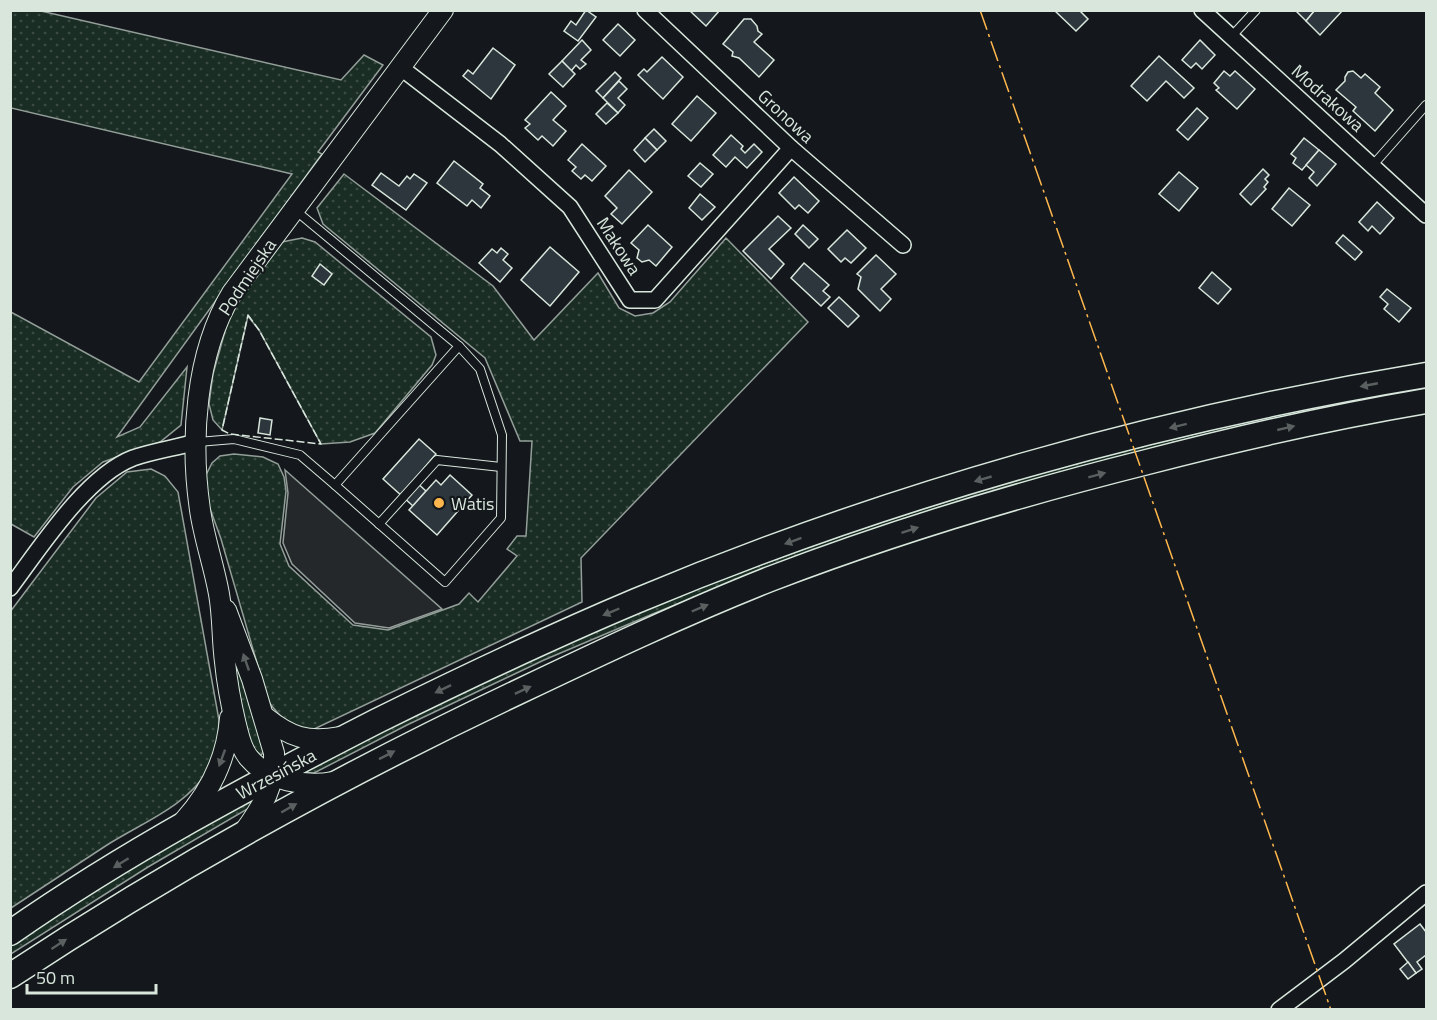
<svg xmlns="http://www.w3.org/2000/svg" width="1437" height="1020" viewBox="0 0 1437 1020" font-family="'Titillium Web',sans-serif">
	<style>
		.grass { fill: url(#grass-dots); stroke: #939e99; stroke-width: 1.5 }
		.parking { fill: #24282b; stroke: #939e99; stroke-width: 1.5 }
		.building { fill: #2c363c; stroke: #d8e6dc; stroke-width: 1.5 }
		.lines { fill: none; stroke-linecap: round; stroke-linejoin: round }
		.service-casing { stroke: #d8e6dc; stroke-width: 10 }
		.minor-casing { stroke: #d8e6dc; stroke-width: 18 }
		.tertiary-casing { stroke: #d8e6dc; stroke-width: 22 }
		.primary-casing { stroke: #d8e6dc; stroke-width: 27 }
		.service { stroke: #14181c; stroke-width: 8 }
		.minor { stroke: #14181c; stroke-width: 15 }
		.tertiary { stroke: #14181c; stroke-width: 20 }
		.primary { stroke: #14181c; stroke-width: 24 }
		.fence { stroke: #d8e6dc; stroke-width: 1.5; stroke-dasharray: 8 3; stroke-linecap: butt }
		.power { stroke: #ffb74d; stroke-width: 1.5; stroke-dasharray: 21 4.5 3 4.5; stroke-linecap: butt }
		.oneway { fill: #59605f }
		.poi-dot { fill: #ffb74d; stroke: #14181c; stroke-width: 2 }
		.labels { text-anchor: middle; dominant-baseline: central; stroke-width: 4.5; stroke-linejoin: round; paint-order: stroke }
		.street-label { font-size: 18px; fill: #d8e6dc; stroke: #14181c }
		.poi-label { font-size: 18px; fill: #d8e6dc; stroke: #14181c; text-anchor: start }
	</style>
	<defs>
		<pattern id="grass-dots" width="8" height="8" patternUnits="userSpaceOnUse" patternTransform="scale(1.5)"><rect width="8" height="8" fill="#1a2d24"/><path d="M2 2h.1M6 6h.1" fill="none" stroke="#3b4b43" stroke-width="1.8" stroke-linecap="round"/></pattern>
	</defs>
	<rect width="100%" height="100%" fill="#14181c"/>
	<g class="grass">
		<path d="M11,11h30l300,69 23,-25 19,10 -65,87 4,2 -205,283 23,-10 47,-60 -6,58 -21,17 -57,20 -30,25 -39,50 -23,-13v-212l128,70 153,-208 -281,-66z"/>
		<path d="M344,174l149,112 41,54 64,-67 21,35 16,8 18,-3 17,-11 56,-64 82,84 -227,236 1,44 -272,129c-20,-3 -30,-14 -42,-30l-47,-162 -13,-36 -3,-26 7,-14 8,-7 14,-2 29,3 15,7 6,13 2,14 -6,53 9,22 64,59 35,5 71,-26 10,-11 9,9 39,-46 -10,-7 10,-13h9l6,-95h-12l-35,-83 -162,-134 -6,-16z"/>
		<path d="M302,238l13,4 116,95 5,18 -4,10 -57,68 -25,9 -29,2 -62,-114 -11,-14 -26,114 -9,-10 -4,-16 4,-30 18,-64 51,-68z"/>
		<path d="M1426,385v7l-658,176 -113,45 -111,47 -137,65 -93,48h-12l-1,-2c117,-57 233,-116 353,-165 208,-84 424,-149 643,-195 43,-9 86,-19 129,-26z"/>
		<path d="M151,469l14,7 13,16 41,228c-1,17 -1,33 -10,49 -23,38 -66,53 -102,76 -32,21 -64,42 -96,63l-1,-296 86,-114 31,-26z"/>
		<path d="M229,633l35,119 -4,4 -12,-13z"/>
		<path d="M259,793l-3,11 -108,63 -137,87v-11l124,-78z"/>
	</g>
	<path class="parking" d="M285,470l157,139 -53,19 -34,-5 -63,-59 -9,-21 5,-50z"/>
	<g class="building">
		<path d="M586,10l10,7 -18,24 -14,-10 7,-10 5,4z"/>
		<path d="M689,10h31l-14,16z"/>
		<path d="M1054,10h25l9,9 -12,12z"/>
		<path d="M1295,10h20l-9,11z"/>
		<path d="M1315,10h28l-23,25 -14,-14z"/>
		<path d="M744,19h7l6,7 1,5 4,3 -8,8 20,18 -15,17 -20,-19 -7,-2 1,-4 -10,-8z"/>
		<path d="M618,24l17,16 -15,16 -17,-16z"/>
		<path d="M582,40l9,10 -10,10 5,4 -6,5 -4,-4 -5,6 -9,-10z"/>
		<path d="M1200,40l15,15 -13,14 -6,-6 -5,5 -9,-8z"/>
		<path d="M493,48l22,17 -24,34 -28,-23 5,-6 5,4z"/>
		<path d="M1159,56l35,32 -10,10 -18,-17 -19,20 -16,-15z"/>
		<path d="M662,57l21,20 -20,22 -25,-24 6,-6 3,3z"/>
		<path d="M562,61l13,13 -12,13 -14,-13z"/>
		<path d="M1224,71l6,5 5,-5 20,18 -18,20 -21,-19 3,-2 -5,-5z"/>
		<path d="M1353,71l8,7 4,-4 15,13 -5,6 18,17 -18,21 -22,-20 3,-4 -20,-17 9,-9v-4l3,-5z"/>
		<path d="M615,72l6,6 -18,20 -7,-7z"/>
		<path d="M619,81l8,8 -9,9 7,7 -7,8 -15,-15z"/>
		<path d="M551,92l15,14 -13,14 13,11 -13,15 -11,-10 -4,4 -13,-12 5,-4 -5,-4z"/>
		<path d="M697,96l19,17 -25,28 -19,-17z"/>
		<path d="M607,103l11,10 -12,11 -10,-10z"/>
		<path d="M1197,108l11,10 -20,22 -11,-10z"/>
		<path d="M654,129l12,12 -9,9 -12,-12z"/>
		<path d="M731,135l12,11 -2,3 4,4 9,-9 8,8 -15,16 -12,-11 -9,10 -13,-12z"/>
		<path d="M645,138l12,12 -12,12 -11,-12z"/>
		<path d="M1304,138l15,12 -17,20 -9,-7 3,-5 -5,-4z"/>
		<path d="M582,144l24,22 -14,15 -7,-6 -4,4 -9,-8 4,-4 -8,-7z"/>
		<path d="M1319,150l17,14 -19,22 -8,-8 5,-6 -8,-7z"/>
		<path d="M454,161l29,23 -3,4 10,8 -9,12 -9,-8 -5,6 -30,-23z"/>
		<path d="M700,163l13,11 -12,13 -13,-11z"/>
		<path d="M1263,169l6,6 -4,4 3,3 -4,5 2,2 -15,16 -11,-11z"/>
		<path d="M629,170l23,22 -30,32 -11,-10 6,-6 -12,-12z"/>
		<path d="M1179,172l19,16 -19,23 -20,-17z"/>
		<path d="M381,173l18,13 8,-10 3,3 4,-5 13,9 -21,27 -34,-25z"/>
		<path d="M794,177l25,24 -11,12 -9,-8 -4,4 -16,-16z"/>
		<path d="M1289,188l21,17 -18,21 -20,-17z"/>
		<path d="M700,194l15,13 -13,13 -13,-12z"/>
		<path d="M1377,202l17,16 -14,16 -8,-8 -4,5 -9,-9z"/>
		<path d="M778,216l13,12 -22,21 15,15 -13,15 -28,-28z"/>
		<path d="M648,225l24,22 -16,19 -7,-6 -7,2 -5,-4 2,-8 -8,-7z"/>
		<path d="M803,225l15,14 -9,9 -14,-14z"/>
		<path d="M847,230l19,18 -15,15 -6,-5 -4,4 -13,-13z"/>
		<path d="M1343,235l19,17 -7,8 -19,-17z"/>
		<path d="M550,247l29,25 -29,34 -29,-26z"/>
		<path d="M501,248l7,6 -5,6 9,8 -12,14 -21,-19 13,-14 5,4z"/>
		<path d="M876,255l20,19 -15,15 10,10 -11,12 -22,-22 3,-12 -4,-3z"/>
		<path d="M804,263l25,22 -6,6 7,6 -9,9 -30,-28z"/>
		<path d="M320,264l12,10 -8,11 -12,-9z"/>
		<path d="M1212,272l19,17 -13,15 -19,-16z"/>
		<path d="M1387,289l24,19 -12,14 -15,-13 4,-5 -8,-7z"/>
		<path d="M839,297l20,19 -11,11 -20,-19z"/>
		<path d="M260,418l12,2 -2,15 -12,-2z"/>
		<path d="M419,439l17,15 -22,26 12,11 -13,15 -30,-27z"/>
		<path d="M450,475l22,20 -35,40 -28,-25 27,-30 5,5z"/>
		<path d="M1420,924l6,8v23l-9,7 5,7 -6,4 -22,-29z"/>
		<path d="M1408,962l8,11 -8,6 -8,-10z"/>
	</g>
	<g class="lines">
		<g class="service-casing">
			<g id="service">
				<path d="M1231,37l25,-27"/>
				<path d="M1373,165l53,-60"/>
				<path d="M198,442l36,-3 66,16 35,30 124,-139 -164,-136"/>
				<path d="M335,485l110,97 56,-64 1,-83 -22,-66 -21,-23"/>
				<path d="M379,524l58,-64 64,7"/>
			</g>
		</g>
		<g class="minor-casing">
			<g id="minor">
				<path d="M645,10l146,138 112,97"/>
				<path d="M1202,10l224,205"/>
				<path d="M400,67l100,77 70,63 60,93h25l136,-152"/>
				<path d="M10,588c30,-40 76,-112 123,-130 20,-7 42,-10 63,-16"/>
				<path d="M1279,1010l65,-49 82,-68"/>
			</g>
		</g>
		<g class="tertiary-casing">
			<g id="tertiary">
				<path d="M226,610l26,69 22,74c1,33 -11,53 -30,79"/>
				<path d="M265,717c25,20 42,26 75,20"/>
				<path d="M333,782c-27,5 -65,-1 -84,-24 -8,-9 -10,-22 -13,-33 -5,-21 -9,-42 -11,-63 -3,-22 -2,-46 -6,-68 -5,-28 -15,-56 -19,-84 -10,-69 -5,-156 32,-217l211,-283"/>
				<path d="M184,821c27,-30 43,-63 46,-103"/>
			</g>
		</g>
		<g class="primary-casing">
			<g id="primary">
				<path d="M10,933c116,-81 242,-148 367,-212 85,-42 171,-83 259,-120 250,-105 523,-182 790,-226"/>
				<path d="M10,976c162,-107 331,-200 506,-283 84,-40 168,-80 254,-114 123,-47 249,-85 377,-117 92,-24 185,-45 279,-61"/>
			</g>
		</g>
		<use href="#service" class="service"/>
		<use href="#minor" class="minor"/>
		<use href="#tertiary" class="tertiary"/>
		<use href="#primary" class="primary"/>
		<path class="fence" d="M248,315l11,15 62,114 -91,-10 -8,-4z"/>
		<path class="power" d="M980,10l351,1000"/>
	</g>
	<defs><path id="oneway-solid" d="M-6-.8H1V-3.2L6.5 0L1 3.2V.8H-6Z" transform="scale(1.5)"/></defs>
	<g class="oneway">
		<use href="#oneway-solid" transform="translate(1369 385) rotate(169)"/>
		<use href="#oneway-solid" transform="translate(1178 426) rotate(166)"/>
		<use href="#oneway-solid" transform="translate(1286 428) rotate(-13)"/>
		<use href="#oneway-solid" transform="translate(1097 475) rotate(-15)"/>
		<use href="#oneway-solid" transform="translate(983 479) rotate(164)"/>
		<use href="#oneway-solid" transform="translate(910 530) rotate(-18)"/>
		<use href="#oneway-solid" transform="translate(793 541) rotate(160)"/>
		<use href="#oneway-solid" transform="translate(700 608) rotate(-23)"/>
		<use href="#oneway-solid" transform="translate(611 612) rotate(157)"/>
		<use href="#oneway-solid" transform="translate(246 662) rotate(-109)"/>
		<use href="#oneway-solid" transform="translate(443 689) rotate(154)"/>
		<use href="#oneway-solid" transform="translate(523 690) rotate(-25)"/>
		<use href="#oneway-solid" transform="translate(387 755) rotate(-27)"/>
		<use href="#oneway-solid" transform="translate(222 758) rotate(110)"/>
		<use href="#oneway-solid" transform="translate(289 808) rotate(-30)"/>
		<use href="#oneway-solid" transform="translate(121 863) rotate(148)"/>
		<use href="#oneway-solid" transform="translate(59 944) rotate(-33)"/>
	</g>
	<circle class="poi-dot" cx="439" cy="503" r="6"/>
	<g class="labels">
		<g class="street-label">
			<text transform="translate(1328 98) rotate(42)">Modrakowa</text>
			<text transform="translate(786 116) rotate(43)">Gronowa</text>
			<text transform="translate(619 246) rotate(57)">Makowa</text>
			<text transform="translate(247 277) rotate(-56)">Podmiejska</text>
			<text transform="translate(276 774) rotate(-28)">Wrzesińska</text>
		</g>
		<g class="poi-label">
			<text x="451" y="503">Watis</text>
		</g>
	</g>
	<rect width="1437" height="1020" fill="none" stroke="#d8e6dc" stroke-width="24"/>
	<path d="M27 984v9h129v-9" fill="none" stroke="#d8e6dc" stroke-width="3"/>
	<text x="36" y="984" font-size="18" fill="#d8e6dc" stroke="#14181c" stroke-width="4.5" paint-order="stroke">50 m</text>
</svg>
